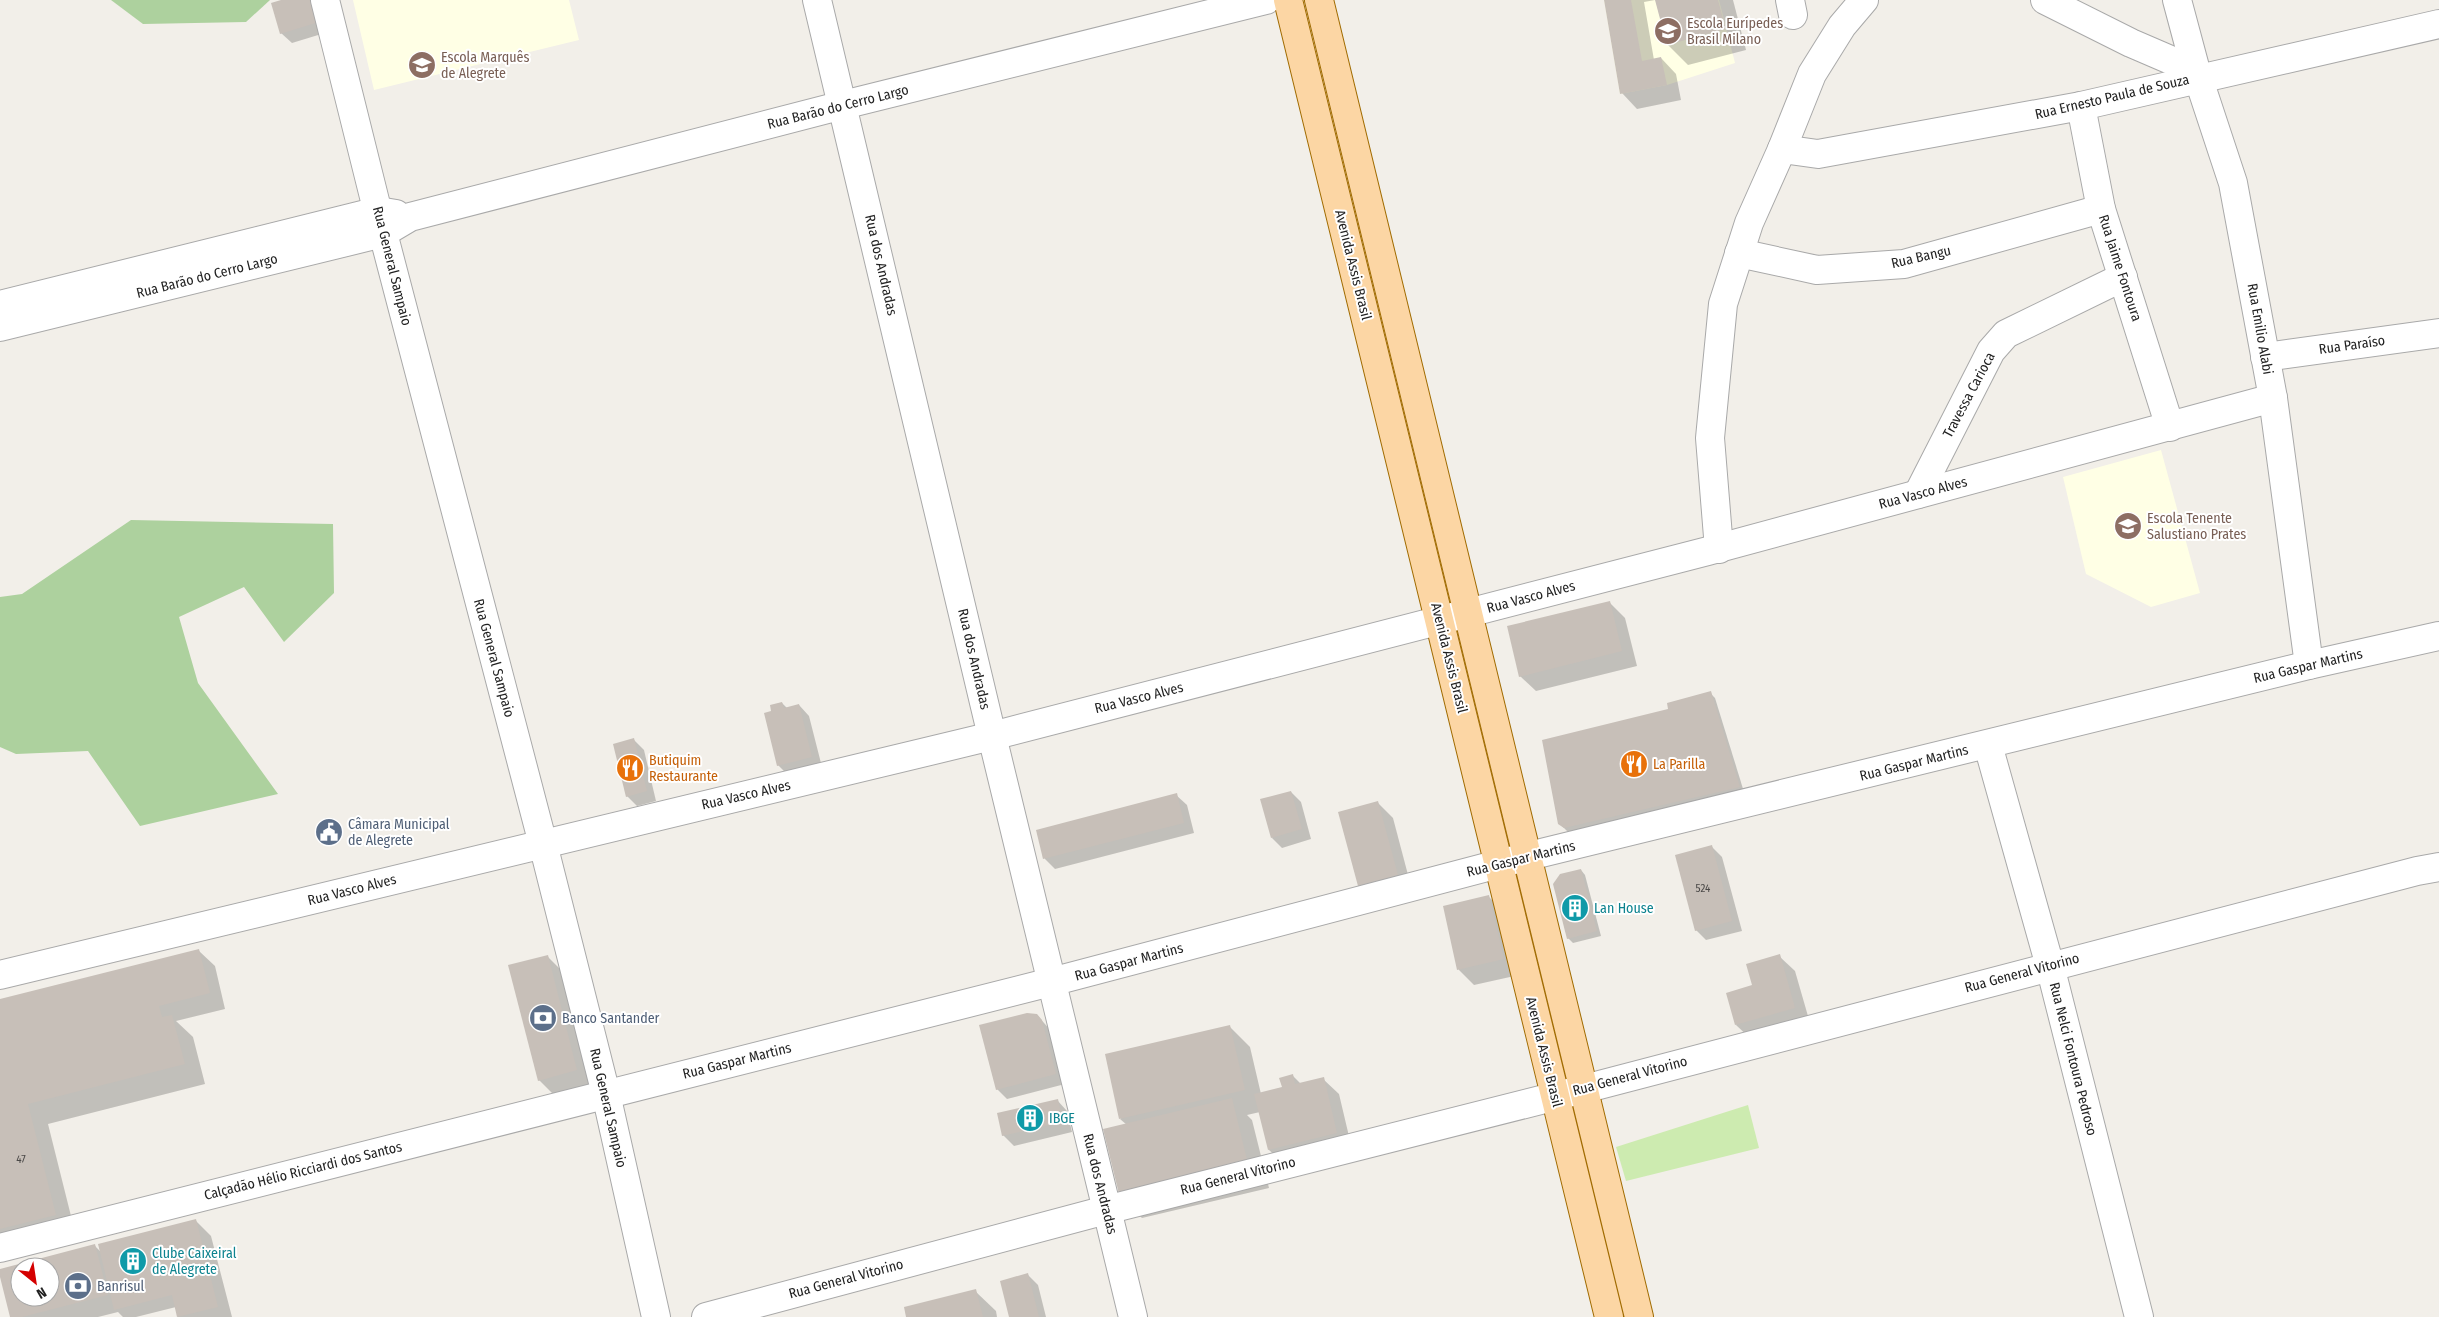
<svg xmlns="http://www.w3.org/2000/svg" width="2439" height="1317" viewBox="0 0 2439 1317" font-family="'Fira Sans Condensed',sans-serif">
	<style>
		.education { fill: #ffffe5 }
		.grass { fill: #cdebb0 }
		.forest { fill: #add19e }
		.shadow { fill: #0003; fill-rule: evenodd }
		.building { fill: #c7bfb8; fill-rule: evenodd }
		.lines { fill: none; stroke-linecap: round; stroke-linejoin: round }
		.minor-casing { stroke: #a9a9a9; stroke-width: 30 }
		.major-casing { stroke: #a06b00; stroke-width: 30 }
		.minor { stroke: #fff; stroke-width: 28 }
		.major { stroke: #fcd6a4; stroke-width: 28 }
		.labels { text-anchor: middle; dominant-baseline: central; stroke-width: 4; stroke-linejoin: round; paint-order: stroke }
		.number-label { font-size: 11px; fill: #4b4948 }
		.education-label { font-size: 14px; fill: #785e54; stroke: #fff; text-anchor: start }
		.street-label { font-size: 14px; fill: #222; stroke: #fff }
		.food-label { font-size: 14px; fill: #c56008; stroke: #fff; text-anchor: start }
		.service-label { font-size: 14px; fill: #4e5e75; stroke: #fff; text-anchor: start }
		.culture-label { font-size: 14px; fill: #0d838f; stroke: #fff; text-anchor: start }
	</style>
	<rect width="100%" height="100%" fill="#f2efe9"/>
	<g class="education">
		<path d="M353,0h216l10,40 -205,50z"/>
		<path d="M1604,0h115l16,63 -68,22 -47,9z"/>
		<path d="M2161,450l39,143 -49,14 -65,-33 -23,-97z"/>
	</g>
	<path class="grass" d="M1748,1105l11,43 -133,33 -10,-34z"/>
	<g class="forest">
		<path d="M111,0h159l-24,22 -103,2z"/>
		<path d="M131,520l202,4 1,69 -50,49 -40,-55 -65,30 19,66 80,111 -138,32 -52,-75 -72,3 -16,-7v-150l22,-3z"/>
	</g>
	<g class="shadow">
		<path d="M286,0l34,4 8,28 -36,11 -11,-10z"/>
		<path d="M1605,0h50l-11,2 10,58 7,-2 15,16 5,26 -44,9 -15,-16z"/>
		<path d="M1656,0h77l13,50 -58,15 -20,-20z"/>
		<path d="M1609,602l16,16 12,48 -101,25 -16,-15z"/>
		<path d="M1710,693l5,5 29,94 -169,47 -16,-16 109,-112z"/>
		<path d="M782,703l5,5 12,-3 10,11 13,51 -34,8 -10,-10 -5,-53z"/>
		<path d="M634,740l10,10 12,51 -19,5 -10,-10z"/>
		<path d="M1291,792l10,10 10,37 -29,9 -10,-10z"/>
		<path d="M1176,795l11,10 7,28 -139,36 -10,-10 -8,-28z"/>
		<path d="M1378,803l15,15 19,72 -38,11 -15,-16z"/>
		<path d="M1711,846l11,11 20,74 -36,9 -10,-10z"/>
		<path d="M1581,870l4,5 16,61 -28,7 -5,-5z"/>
		<path d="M1489,897l15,15 15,63 -45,10 -15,-15 -15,-63z"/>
		<path d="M199,951l16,15 10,43 -49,12 17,16 12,47 -157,40 28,112 -76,3v-238z"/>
		<path d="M547,956l16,16 29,114 -38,9 -15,-15z"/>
		<path d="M1779,956l16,15 15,52 -58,17 -16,-15 18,-39z"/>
		<path d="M1037,1015l15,17 13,52 -58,15 -10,-10z"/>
		<path d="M1230,1027l20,20 11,47 22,-6 10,-12 8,8 22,-5 16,15 13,55 -67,16 -16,-15 -9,-38 -13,3 5,5 17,68 -127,30 -21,-20 6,-73 -7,-6z"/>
		<path d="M1057,1100l10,11 5,21 -58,14 -11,-11z"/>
		<path d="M195,1220l16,16 21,81h-54l-2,-10 -40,10h-13l-5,-5 -20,5h-87l-11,-47 95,-24 6,6zM20,1267h30v30h-30z"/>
		<path d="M1028,1275l10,10 8,32h-36z"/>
		<path d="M975,1291l21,20 1,6h-89z"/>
	</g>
	<g class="building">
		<path d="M281,0h32l6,22 -39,12 -9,-31z"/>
		<path d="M1604,0h27l11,61 19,-4 6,28 -47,9z"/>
		<path d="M1655,0h63l8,29 -59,16z"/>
		<path d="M1610,601l12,50 -103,26 -12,-51z"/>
		<path d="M1711,691l29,96 -176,41 -6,-4 -16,-84 126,-31 -1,-6z"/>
		<path d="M782,702l2,6 15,-4 13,53 -35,9 -13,-53 7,-2 -1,-6z"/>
		<path d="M634,738l13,53 -21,6 -13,-53z"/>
		<path d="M1291,791l11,38 -31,9 -11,-39z"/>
		<path d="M1177,793l7,30 -141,36 -7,-29z"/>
		<path d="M1378,801l20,74 -40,11 -20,-74z"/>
		<path d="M1712,845l20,76 -37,10 -20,-76z"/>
		<path d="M1581,869l16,62 -30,8 -14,-55 7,-10z"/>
		<path d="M1489,895l15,64 -47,11 -14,-64z"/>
		<path d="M199,949l11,44 -51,13 3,11 10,-2 13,49 -157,40 28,111 -56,14v-230z"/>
		<path d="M1780,954l15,54 -60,17 -9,-32 26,-8 -6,-21z"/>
		<path d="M548,955l29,115 -39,11 -30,-116z"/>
		<path d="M1027,1013l10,1 5,6 14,54 -60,16 -17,-65z"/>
		<path d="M1230,1025l15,65 -126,29 -14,-65z"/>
		<path d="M1293,1074l2,10 29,-7 13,56 -69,17 -14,-56 28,-7 -3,-9z"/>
		<path d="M1232,1098l17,70 -129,30 -17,-69z"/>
		<path d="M1058,1099l5,23 -61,14 -5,-23z"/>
		<path d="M196,1219l22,88 -41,10 -5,-22 -58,15 -16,-66z"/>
		<path d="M95,1244l13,51 -86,22h-12l-10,-40v-8zM20,1267h30v30h-30z"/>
		<path d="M1028,1273l11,44h-30l-9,-36z"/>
		<path d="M976,1289l7,28h-77l-2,-10z"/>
	</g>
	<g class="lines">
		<g class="minor-casing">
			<g id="minor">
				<path d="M325,0l58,233 160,611 63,250 50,223"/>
				<path d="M817,0l175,736 141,581"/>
				<path d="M1790,0l3,15"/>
				<path d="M2045,0l86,43 65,28"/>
				<path d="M2177,0l19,71 37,112 40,215 36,267"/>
				<path d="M2081,106l20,103 69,218"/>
				<path d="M1782,149l36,5 263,-48 358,-82"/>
				<path d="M1739,253l78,17 87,-6 197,-55"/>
				<path d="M0,305l378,-94 18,3"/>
				<path d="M0,327l383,-94 27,-16 433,-112 423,-105"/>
				<path d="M2265,357l174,-24"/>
				<path d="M1918,494l73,-143 15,-17 117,-57"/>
				<path d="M1719,549l-9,-111 13,-134 26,-81 33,-74 30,-75 30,-48 22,-26"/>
				<path d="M1988,745l62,221 89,351"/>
				<path d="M0,975l992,-239 716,-185 565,-153"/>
				<path d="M0,1248l1051,-266 478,-126 780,-191 130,-29"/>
				<path d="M706,1317l400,-107 478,-121 833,-218 22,-4"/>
			</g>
		</g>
		<g class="major-casing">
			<g id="major">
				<path d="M1288,0l321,1317"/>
				<path d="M1319,0l320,1317"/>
			</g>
		</g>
		<use href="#minor" class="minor"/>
		<use href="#major" class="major"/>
	</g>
	<defs>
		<g id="school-disc" transform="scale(1.4375)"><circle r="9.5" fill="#8d6e63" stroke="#fff"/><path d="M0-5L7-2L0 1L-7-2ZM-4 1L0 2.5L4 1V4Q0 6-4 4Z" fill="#fff"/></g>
		<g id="restaurant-disc" transform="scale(1.4375)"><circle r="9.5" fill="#e8710a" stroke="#fff"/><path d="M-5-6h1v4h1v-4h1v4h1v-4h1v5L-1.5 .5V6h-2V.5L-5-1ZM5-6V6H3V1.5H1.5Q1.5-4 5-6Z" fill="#fff"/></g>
		<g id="civic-disc" transform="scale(1.4375)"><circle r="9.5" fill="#5c6f8a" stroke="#fff"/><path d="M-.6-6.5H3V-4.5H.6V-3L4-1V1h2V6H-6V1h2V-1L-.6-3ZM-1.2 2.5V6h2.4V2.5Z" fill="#fff"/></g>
		<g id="building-disc" transform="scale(1.4375)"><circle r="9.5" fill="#0f9aa8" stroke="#fff"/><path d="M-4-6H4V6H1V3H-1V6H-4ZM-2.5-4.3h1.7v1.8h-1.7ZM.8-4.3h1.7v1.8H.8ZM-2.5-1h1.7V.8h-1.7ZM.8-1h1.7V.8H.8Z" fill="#fff"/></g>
		<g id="bank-disc" transform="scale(1.4375)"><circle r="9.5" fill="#5c6f8a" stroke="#fff"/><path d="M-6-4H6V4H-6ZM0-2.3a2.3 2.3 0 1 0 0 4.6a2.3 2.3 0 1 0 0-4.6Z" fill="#fff"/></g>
	</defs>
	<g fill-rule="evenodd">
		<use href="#school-disc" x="1668" y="31"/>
		<use href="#school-disc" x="422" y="65"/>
		<use href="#school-disc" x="2128" y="526"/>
		<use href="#restaurant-disc" x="1634" y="764"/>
		<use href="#restaurant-disc" x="630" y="768"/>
		<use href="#civic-disc" x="329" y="832"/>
		<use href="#building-disc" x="1575" y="908"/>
		<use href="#bank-disc" x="543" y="1018"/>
		<use href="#building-disc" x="1030" y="1118"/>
		<use href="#building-disc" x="133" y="1261"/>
		<use href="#bank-disc" x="78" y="1286"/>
	</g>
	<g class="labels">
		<g class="number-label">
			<text x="1703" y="888">524</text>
			<text x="21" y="1159">47</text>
		</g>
		<g class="education-label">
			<text x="1687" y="23">Escola Eurípedes<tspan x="1687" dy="16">Brasil Milano</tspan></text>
			<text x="441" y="57">Escola Marquês<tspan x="441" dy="16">de Alegrete</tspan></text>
			<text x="2147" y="518">Escola Tenente<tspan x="2147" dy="16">Salustiano Prates</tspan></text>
		</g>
		<g class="street-label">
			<text transform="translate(2112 97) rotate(-13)">Rua Ernesto Paula de Souza</text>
			<text transform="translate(838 107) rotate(-14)">Rua Barão do Cerro Largo</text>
			<text transform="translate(1921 257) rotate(-13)">Rua Bangu</text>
			<text transform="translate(881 265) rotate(77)">Rua dos Andradas</text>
			<text transform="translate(1353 265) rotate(76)">Avenida Assis Brasil</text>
			<text transform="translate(392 266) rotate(76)">Rua General Sampaio</text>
			<text transform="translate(2120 268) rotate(72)">Rua Jaime Fontoura</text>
			<text transform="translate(207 276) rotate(-14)">Rua Barão do Cerro Largo</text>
			<text transform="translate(2260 329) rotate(80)">Rua Emilio Alabi</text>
			<text transform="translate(2352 345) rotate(-8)">Rua Paraíso</text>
			<text transform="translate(1969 395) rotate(-62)">Travessa Carioca</text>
			<text transform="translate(1923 493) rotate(-15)">Rua Vasco Alves</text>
			<text transform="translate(1531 597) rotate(-15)">Rua Vasco Alves</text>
			<text transform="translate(494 658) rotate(75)">Rua General Sampaio</text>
			<text transform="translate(1449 658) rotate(76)">Avenida Assis Brasil</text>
			<text transform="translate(974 659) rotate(77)">Rua dos Andradas</text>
			<text transform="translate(2308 666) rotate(-13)">Rua Gaspar Martins</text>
			<text transform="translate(1139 698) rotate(-14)">Rua Vasco Alves</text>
			<text transform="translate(1914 763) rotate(-14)">Rua Gaspar Martins</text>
			<text transform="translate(746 795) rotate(-13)">Rua Vasco Alves</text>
			<text transform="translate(1521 859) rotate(-14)">Rua Gaspar Martins</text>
			<text transform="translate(352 890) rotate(-14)">Rua Vasco Alves</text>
			<text transform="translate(1129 962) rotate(-15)">Rua Gaspar Martins</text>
			<text transform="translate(2022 973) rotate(-15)">Rua General Vitorino</text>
			<text transform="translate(1544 1052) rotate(76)">Avenida Assis Brasil</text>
			<text transform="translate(2073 1059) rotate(76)">Rua Nelci Fontoura Pedroso</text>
			<text transform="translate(737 1061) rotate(-14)">Rua Gaspar Martins</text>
			<text transform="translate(1630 1076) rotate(-15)">Rua General Vitorino</text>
			<text transform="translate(608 1108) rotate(77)">Rua General Sampaio</text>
			<text transform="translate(303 1171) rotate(-14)">Calçadão Hélio Ricciardi dos Santos</text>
			<text transform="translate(1238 1176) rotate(-14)">Rua General Vitorino</text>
			<text transform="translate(1100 1184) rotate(76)">Rua dos Andradas</text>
			<text transform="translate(846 1279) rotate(-15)">Rua General Vitorino</text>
		</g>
		<g class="food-label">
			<text x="649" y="760">Butiquim<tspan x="649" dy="16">Restaurante</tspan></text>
			<text x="1653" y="764">La Parilla</text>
		</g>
		<g class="service-label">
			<text x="348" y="824">Câmara Municipal<tspan x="348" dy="16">de Alegrete</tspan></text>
			<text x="562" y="1018">Banco Santander</text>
			<text x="97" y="1286">Banrisul</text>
		</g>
		<g class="culture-label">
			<text x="1594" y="908">Lan House</text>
			<text x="1049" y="1118">IBGE</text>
			<text x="152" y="1253">Clube Caixeiral<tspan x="152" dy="16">de Alegrete</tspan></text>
		</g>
	</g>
	<g transform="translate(35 1282) rotate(150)"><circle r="24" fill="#ffffff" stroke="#a7a7a7"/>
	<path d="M0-4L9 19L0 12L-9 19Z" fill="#d40000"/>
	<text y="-8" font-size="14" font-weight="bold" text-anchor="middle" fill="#222222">N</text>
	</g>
</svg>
